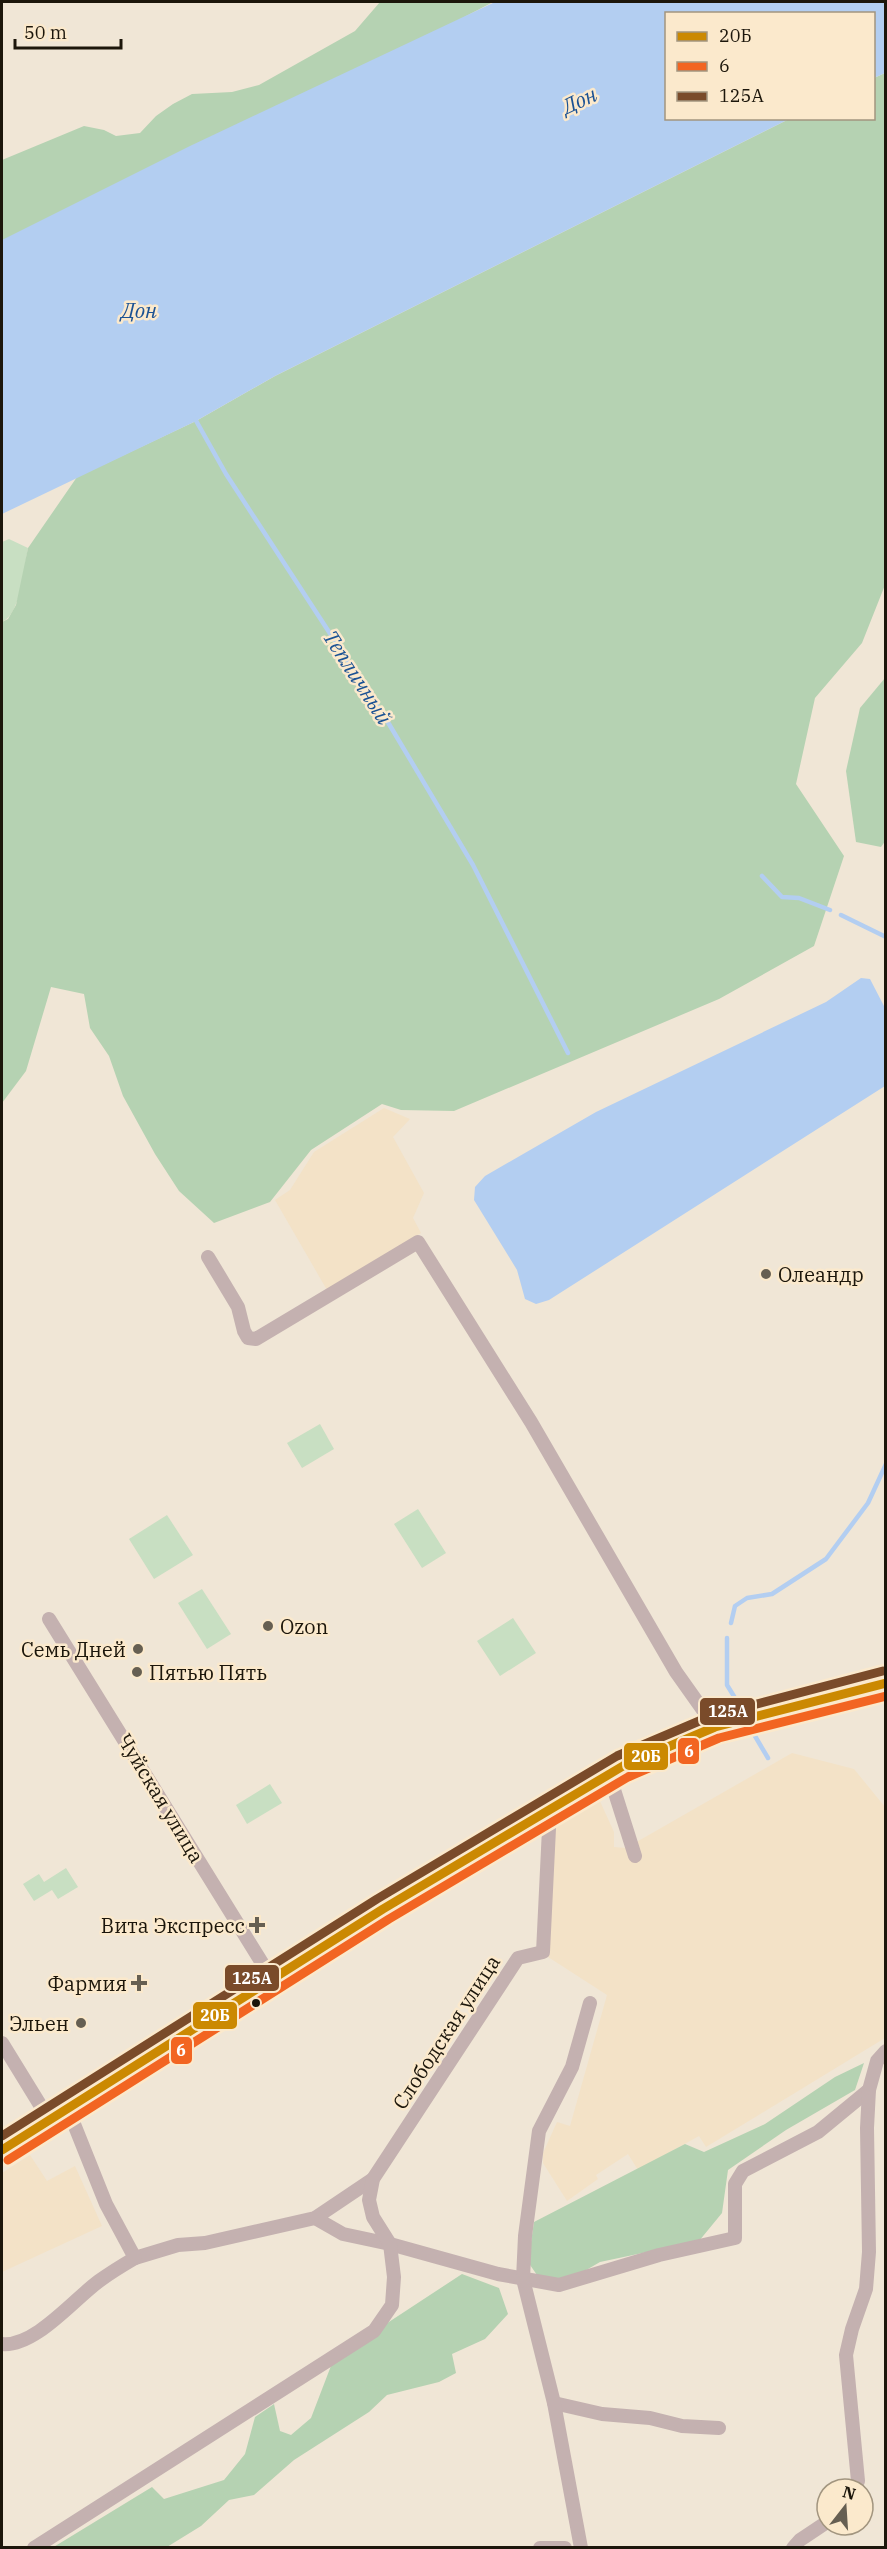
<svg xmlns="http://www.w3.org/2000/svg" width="887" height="2549" viewBox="0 0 887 2549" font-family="'IBM Plex Serif',serif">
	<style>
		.built { fill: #f3e2c7 }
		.green { fill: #c8dfc2 }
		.forest { fill: #b5d2b2 }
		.water { fill: #b3cef1 }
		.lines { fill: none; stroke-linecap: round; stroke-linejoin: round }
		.stream { stroke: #b3cef1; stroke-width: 4.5 }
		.street { stroke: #c4b1b0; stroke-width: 14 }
		.secondary { stroke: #baa5a3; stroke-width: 20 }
		.bus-1-casing { stroke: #fbe9cc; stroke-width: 14 }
		.bus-2-casing { stroke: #fbe9cc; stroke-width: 14 }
		.bus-3-casing { stroke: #fbe9cc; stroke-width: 14 }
		.bus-1 { stroke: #cb8902; stroke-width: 9 }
		.bus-2 { stroke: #f26522; stroke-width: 9 }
		.bus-3 { stroke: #7a4b2a; stroke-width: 9 }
		.poi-dot { fill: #665f52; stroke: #fbe9cc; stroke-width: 2 }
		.bus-dot { fill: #1c160b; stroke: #fbe9cc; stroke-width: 2 }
		.labels { text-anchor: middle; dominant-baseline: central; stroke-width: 5; stroke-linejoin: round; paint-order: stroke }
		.poi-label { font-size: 20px; fill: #1c160b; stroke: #fbe9cc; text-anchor: end }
		.street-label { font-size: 20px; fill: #1c160b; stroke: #fbe9cc }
		.water-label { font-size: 21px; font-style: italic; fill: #1b5294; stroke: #fbe9cc }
		.line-badge { stroke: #fbe9cc; stroke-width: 2 }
		.badge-label { font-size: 16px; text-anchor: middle; font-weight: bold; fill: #fff }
	</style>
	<rect width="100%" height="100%" fill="#f0e6d6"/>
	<g class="built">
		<path d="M384,1108l26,11 -17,18 31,56 -11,25 8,15 -94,57 -52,-90 15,-10 24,-38z"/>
		<path d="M792,1753l62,16 31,38v231l-179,109 -7,-11 -61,34 -10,-16 -32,21 2,4 -31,22 -24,-38v-10l14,-31 13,4 37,-131 -62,-40 8,-137 46,-19 15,33v15l12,1z"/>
		<path d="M30,2155l17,26 28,-15 27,60 -100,46v-99z"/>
	</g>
	<g class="green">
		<path d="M9,539l19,9c-4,19 -7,66 -26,74v-80z"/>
		<path d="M320,1424l14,25 -32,19 -15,-25z"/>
		<path d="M418,1509l28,44 -24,15 -28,-44z"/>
		<path d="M167,1515l26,40 -39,24 -25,-40z"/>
		<path d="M202,1589l29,45 -24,15 -29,-46z"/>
		<path d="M513,1618l23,35 -36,23 -23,-35z"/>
		<path d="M270,1784l12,19 -35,21 -11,-19z"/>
		<path d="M66,1868l12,19 -20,12 -6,-9 -18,11 -11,-17 16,-10 5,8z"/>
	</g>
	<g class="forest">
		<path d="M380,2h113l-198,104 -293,138v-84l82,-34 20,4 12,6 24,-3 16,-17 17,-12 19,-10 40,-2 27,-7 96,-54z"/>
		<path d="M885,73v512l-23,58 -47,55 -19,86 48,72 -30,90 -95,53 -265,112 -53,-1 -19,-6 -71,46 -41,52 -56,21 -35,-32 -24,-37 -32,-58 -14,-40 -19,-28 -6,-34 -33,-7 -25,84 -24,32v-481l6,-3 8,-14 12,-57 49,-71 119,-56 79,-45 514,-257 85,-1v-40z"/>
		<path d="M885,678l1,162 -5,7 -25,-5 -10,-71 14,-63z"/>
		<path d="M864,2063l-9,27 -69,40 -58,40 -6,43 -23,28 -99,21 -36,21 -27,-8 -9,-13 6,-40 151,-78 19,8 61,-28 70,-47z"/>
		<path d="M462,2274l37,14 9,26 -23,25 -33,15 4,19 -17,9 -52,13 -18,17 -75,48 -40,35 -25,5 -28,26 -34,21 -115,1 100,-61 12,12 60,-19 21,-26 10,-37 19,-13 6,27 11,4 20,-17 23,-60z"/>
	</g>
	<g class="water">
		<path d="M495,2h390v71l-11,5v-64h-208v104l123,1 -514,257 -79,45 -194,93v-274l188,-94z"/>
		<path d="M861,978l9,1 15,29v78l-336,214 -13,4 -11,-5 -8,-29 -43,-70 1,-13 10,-11 111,-64 230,-110z"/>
	</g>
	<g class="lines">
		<g class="stream">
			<path d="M194,417l32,57 163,250 84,141 95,188"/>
			<path d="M762,876l20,21 17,1 31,12"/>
			<path d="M841,915l45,22"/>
			<path d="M731,1623l4,-17 12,-8 25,-4 54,-35 42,-56 18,-39"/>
			<path d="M727,1638v47l13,21"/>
			<path d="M752,1731l16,27"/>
		</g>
		<g class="street">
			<path d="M208,1257l30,50 6,24 4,7 8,1 162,-97 113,180 145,250 39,55"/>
			<path d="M49,1619l223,360"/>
			<path d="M609,1774l26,82"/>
			<path d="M2,2043l48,78"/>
			<path d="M315,2218l28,16 47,10 108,30 61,11 100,-30 76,-17v-54l8,-13 75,-39 51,-42"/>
			<path d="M135,2258l43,-13 27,-2 110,-25 58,-39"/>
			<path d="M2,2344c33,3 71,-44 97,-63 11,-8 24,-16 36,-23l-29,-54 -38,-95"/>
			<path d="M554,2403l48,11 48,4 32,8 37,2"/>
			<path d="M853,2489l5,-8 -12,-126 6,-26 14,-40 3,-37 -2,-124 2,-38 8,-29 9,-10"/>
			<path d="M34,2548l340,-217 18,-26 2,-28 -4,-33 -17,-27 -4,-17 4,-21 145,-221 25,-6 7,-144"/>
			<path d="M540,2548h25"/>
			<path d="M581,2548l-27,-145 -31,-124 2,-43 14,-105 33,-64 18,-64"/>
			<path d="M793,2548l7,-8 27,-18"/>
		</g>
		<path class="secondary" d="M2,2150l381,-241 167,-101 73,-42 92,-39 171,-44"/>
		<g class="bus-1-casing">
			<path id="bus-1" d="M2,2150l381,-241 240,-143 92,-39 171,-44"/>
		</g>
		<g class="bus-2-casing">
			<path id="bus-2" d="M8,2160l381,-241 239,-142 91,-39 167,-42"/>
		</g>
		<g class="bus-3-casing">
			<path id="bus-3" d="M2,2136l375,-237 240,-143 94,-40 172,-45"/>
		</g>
		<use href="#bus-1" class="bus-1"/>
		<use href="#bus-2" class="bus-2"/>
		<use href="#bus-3" class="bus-3"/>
	</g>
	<g class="poi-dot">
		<circle cx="766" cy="1274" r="6"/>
		<circle cx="268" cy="1626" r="6"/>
		<circle cx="138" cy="1649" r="6"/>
		<circle cx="137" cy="1672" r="6"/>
		<path d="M254 1916h6v6h6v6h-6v6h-6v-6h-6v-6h6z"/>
		<path d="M136 1974h6v6h6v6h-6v6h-6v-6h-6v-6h6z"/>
		<circle cx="81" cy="2023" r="6"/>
	</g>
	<circle class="bus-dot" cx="256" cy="2003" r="5"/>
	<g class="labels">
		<g class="poi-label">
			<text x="778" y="1274" text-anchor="start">Олеандр</text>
			<text x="280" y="1626" text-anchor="start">Ozon</text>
			<text x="126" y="1649">Семь Дней</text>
			<text x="149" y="1672" text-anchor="start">Пятью Пять</text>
			<text x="245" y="1925">Вита Экспресс</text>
			<text x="127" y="1983">Фармия</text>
			<text x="69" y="2023">Эльен</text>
		</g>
		<g class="street-label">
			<text transform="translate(161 1798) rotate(59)">Чуйская улица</text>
			<text transform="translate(446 2032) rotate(-57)">Слободская улица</text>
		</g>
		<g class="water-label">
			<text transform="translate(579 100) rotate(-25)">Дон</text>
			<text x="139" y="310">Дон</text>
			<text transform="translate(358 677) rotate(57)">Тепличный</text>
		</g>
	</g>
	<g class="line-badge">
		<rect x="699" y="1697" width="57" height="29" rx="6" fill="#7a4b2a"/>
		<rect x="677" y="1737" width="23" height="28" rx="6" fill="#f26522"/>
		<rect x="623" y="1742" width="46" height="29" rx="6" fill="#cb8902"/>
		<rect x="224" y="1964" width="56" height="28" rx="6" fill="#7a4b2a"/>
		<rect x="192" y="2001" width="46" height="29" rx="6" fill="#cb8902"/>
		<rect x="170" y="2036" width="23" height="29" rx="6" fill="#f26522"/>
	</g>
	<g class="badge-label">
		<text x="728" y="1717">125А</text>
		<text x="689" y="1757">6</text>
		<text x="646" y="1762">20Б</text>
		<text x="252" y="1984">125А</text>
		<text x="215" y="2021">20Б</text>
		<text x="181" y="2056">6</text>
	</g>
	<rect width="887" height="2549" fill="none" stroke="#1c160b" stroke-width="6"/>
	<rect x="665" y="12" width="210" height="108" fill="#fbe9cc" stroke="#a2957f" stroke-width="1.5"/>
	<rect x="677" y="32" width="30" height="9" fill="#cb8902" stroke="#a2957f" stroke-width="1.5"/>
	<text x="719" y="42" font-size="18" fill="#1c160b">20Б</text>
	<rect x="677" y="62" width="30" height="9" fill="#f26522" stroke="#a2957f" stroke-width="1.5"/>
	<text x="719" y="72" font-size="18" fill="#1c160b">6</text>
	<rect x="677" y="92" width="30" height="9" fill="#7a4b2a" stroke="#a2957f" stroke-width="1.5"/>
	<text x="719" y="102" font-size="18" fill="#1c160b">125А</text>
	<g transform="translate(845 2507) rotate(17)"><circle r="28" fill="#fbe9cc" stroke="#a2957f" stroke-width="1.5"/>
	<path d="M0-4.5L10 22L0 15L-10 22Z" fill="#665f52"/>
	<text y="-9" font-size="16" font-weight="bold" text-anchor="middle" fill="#1c160b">N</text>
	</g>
	<path d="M15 39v9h106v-9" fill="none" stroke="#1c160b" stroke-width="3"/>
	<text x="24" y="39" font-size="18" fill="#1c160b" stroke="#fbe9cc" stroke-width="4.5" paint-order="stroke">50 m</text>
</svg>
